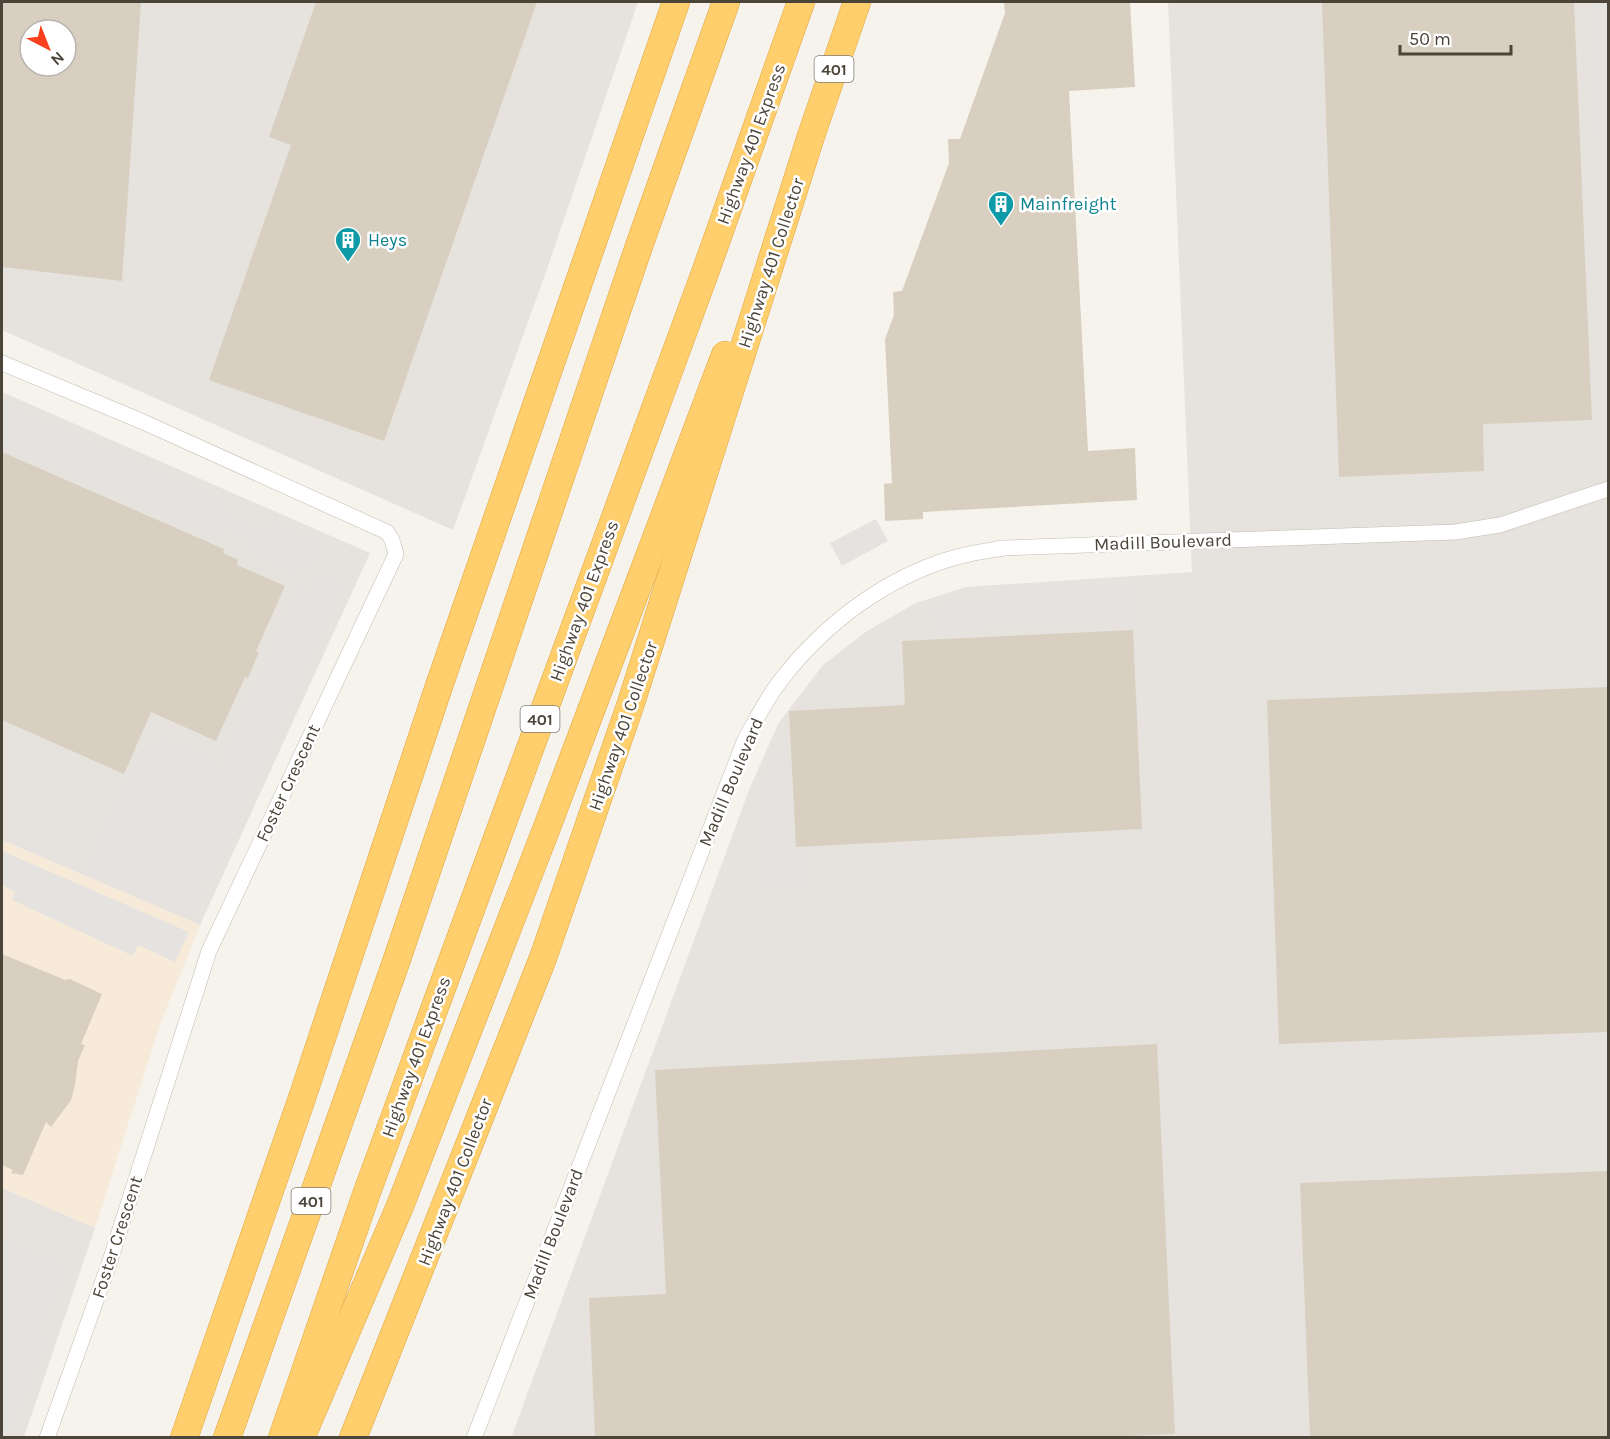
<svg xmlns="http://www.w3.org/2000/svg" width="1610" height="1439" viewBox="0 0 1610 1439" font-family="Karla,sans-serif">
	<style>
		.commercial { fill: #f7ead8 }
		.industrial { fill: #e6e2dd; fill-rule: evenodd }
		.parking { fill: #e5e3e0 }
		.building { fill: #d8cfc1; fill-rule: evenodd }
		.lines { fill: none; stroke-linecap: round; stroke-linejoin: round }
		.minor-casing { stroke: #c2bbae; stroke-width: 16 }
		.motorway-casing { stroke: #e0a43c; stroke-width: 28 }
		.minor { stroke: #fff; stroke-width: 15 }
		.motorway { stroke: #ffcf6e; stroke-width: 27 }
		.labels { text-anchor: middle; dominant-baseline: central; stroke-width: 5; stroke-linejoin: round; paint-order: stroke }
		.shield { fill: #fff; stroke: #817c74; stroke-width: 1.5 }
		.shield-label { font-size: 16px; font-weight: bold; fill: #4b4439 }
		.street-label { font-size: 18px; fill: #4b4439; stroke: #fff }
		.culture-label { font-size: 18px; fill: #0d838f; stroke: #fff; text-anchor: start }
	</style>
	<rect width="100%" height="100%" fill="#f6f3ec"/>
	<path class="commercial" d="M2,840l198,85 -40,99 -65,204 -93,-40z"/>
	<g class="industrial">
		<path d="M2,2h636l-91,267 -94,261 -451,-200zM30,30h36v36h-36z"/>
		<path d="M1168,2h440v1435l-1097,1 238,-648 29,-66 45,-59 44,-34 49,-28 50,-16 226,-15z"/>
		<path d="M2,392l368,161 -170,372 -198,-85z"/>
		<path d="M2,1188l93,40 -71,209h-22z"/>
	</g>
	<g class="parking">
		<path d="M1597,2h11v155h-10l-4,-53 1,-67z"/>
		<path d="M5,404l220,96 -5,13 49,21 6,-12 47,21 -10,23 -11,-5 -6,13 -46,-20 4,-12 -32,-14 -5,11 -214,-94v-34z"/>
		<path d="M876,519l12,22 -46,25 -12,-23z"/>
		<path d="M320,575l23,10 -130,295 -11,-5 -1,10 4,10 -11,23 -109,-48 57,-125 11,5 7,-14 59,27 -4,9 8,1 4,-3 3,-4 -9,-4 77,-176 10,5z"/>
		<path d="M1134,582l1,38 -180,9 -16,6 -8,-28 31,-5 33,-2 -1,-12z"/>
		<path d="M786,750l1,5h3l4,93 10,1 1,38 -40,3 -6,-110 12,-2 -1,-25z"/>
		<path d="M2,851l187,81 -14,30 -37,-17 -5,11 -121,-56 3,-8 -13,-7z"/>
		<path d="M4,1240l63,27 -28,64 11,6 -41,94 -7,-3v-181z"/>
	</g>
	<g class="building">
		<path d="M2,2h139l-19,279 -120,-14zM30,30h36v36h-36z"/>
		<path d="M316,2h221l-153,439 -175,-61 82,-235 -22,-8z"/>
		<path d="M1004,2h126l5,85 -66,4 19,360 47,-3 2,52 -214,12v7l-38,2 -1,-37 8,-1 -7,-144 9,-24 -1,-23 9,-1 47,-128 -1,-24h12l45,-126z"/>
		<path d="M1322,2h252l18,418 -109,4 1,47 -145,6z"/>
		<path d="M2,452l222,97 -1,4 15,7 -1,5 48,21 -29,65 3,1 -11,26 -3,-1 -29,64 -65,-29 -27,62 -122,-54z"/>
		<path d="M1133,630l9,199 -346,18 -7,-136 116,-6 -3,-64z"/>
		<path d="M1608,687v345l-329,12 -12,-344z"/>
		<path d="M2,954l63,26 5,-1 32,15 -21,50 4,1 -7,16 -3,24 -4,15 -20,27 -5,-5 -23,53 -12,-2 2,-3 -11,-5z"/>
		<path d="M1157,1044l18,390 -64,3h-516l-6,-139 77,-4 -11,-224z"/>
		<path d="M1608,1171v266h-298l-10,-254z"/>
	</g>
	<g class="lines">
		<g class="minor-casing">
			<g id="minor">
				<path d="M2,363l139,58 246,111 5,8 4,14 -187,397 -100,313 -62,174"/>
				<path d="M474,1438l270,-696c11,-21 22,-43 37,-62 43,-56 104,-102 172,-122 16,-5 33,-7 50,-10l452,-16 45,-7 108,-36"/>
			</g>
		</g>
		<g class="motorway-casing">
			<g id="motorway">
				<path d="M184,1438l118,-340 137,-412 237,-684"/>
				<path d="M227,1438l168,-473 244,-719 87,-244"/>
				<path d="M282,1438l85,-246 339,-922 95,-268"/>
				<path d="M301,1438l99,-232 149,-384 176,-467"/>
				<path d="M353,1438l190,-480 88,-255 180,-567 46,-134"/>
			</g>
		</g>
		<use href="#minor" class="minor"/>
		<use href="#motorway" class="motorway"/>
	</g>
	<defs>
		<g id="building-pin" transform="scale(1.35)"><path d="M0 17L-7.5 6A9.5 9.5 0 1 1 7.5 6Z" fill="#0f9aa8" stroke="#fff"/><path d="M-4-6H4V6H1V3H-1V6H-4ZM-2.5-4.3h1.7v1.8h-1.7ZM.8-4.3h1.7v1.8H.8ZM-2.5-1h1.7V.8h-1.7ZM.8-1h1.7V.8H.8Z" fill="#fff"/></g>
	</defs>
	<g fill-rule="evenodd">
		<use href="#building-pin" x="1001" y="204"/>
		<use href="#building-pin" x="348" y="240"/>
	</g>
	<g class="labels">
		<g class="shield">
			<rect x="814.5" y="56" width="39" height="26" rx="4.5"/>
			<rect x="520.5" y="706" width="39" height="26" rx="4.5"/>
			<rect x="291.5" y="1188" width="39" height="26" rx="4.5"/>
		</g>
		<g class="shield-label">
			<text x="834" y="69">401</text>
			<text x="540" y="719">401</text>
			<text x="311" y="1201">401</text>
		</g>
		<g class="street-label">
			<text transform="translate(751 144) rotate(-70)">Highway 401 Express</text>
			<text transform="translate(771 263) rotate(-72)">Highway 401 Collector</text>
			<text transform="translate(1163 542) rotate(-2)">Madill Boulevard</text>
			<text transform="translate(584 601) rotate(-70)">Highway 401 Express</text>
			<text transform="translate(623 726) rotate(-71)">Highway 401 Collector</text>
			<text transform="translate(731 782) rotate(-67)">Madill Boulevard</text>
			<text transform="translate(288 783) rotate(-65)">Foster Crescent</text>
			<text transform="translate(416 1057) rotate(-70)">Highway 401 Express</text>
			<text transform="translate(455 1182) rotate(-69)">Highway 401 Collector</text>
			<text transform="translate(553 1234) rotate(-69)">Madill Boulevard</text>
			<text transform="translate(117 1237) rotate(-72)">Foster Crescent</text>
		</g>
		<g class="culture-label">
			<text x="1020" y="204">Mainfreight</text>
			<text x="368" y="240">Heys</text>
		</g>
	</g>
	<rect width="1610" height="1439" fill="none" stroke="#4b4439" stroke-width="6"/>
	<g transform="translate(48 48) rotate(138)"><circle r="28" fill="#ffffff" stroke="#b7b4b0" stroke-width="1.5"/>
	<path d="M0-4.5L10 22L0 15L-10 22Z" fill="#fc3f1d"/>
	<text y="-9" font-size="16" font-weight="bold" text-anchor="middle" fill="#4b4439">N</text>
	</g>
	<path d="M1400 45v9h111v-9" fill="none" stroke="#4b4439" stroke-width="3"/>
	<text x="1409" y="45" font-size="18" fill="#4b4439" stroke="#ffffff" stroke-width="4.5" paint-order="stroke">50 m</text>
</svg>
